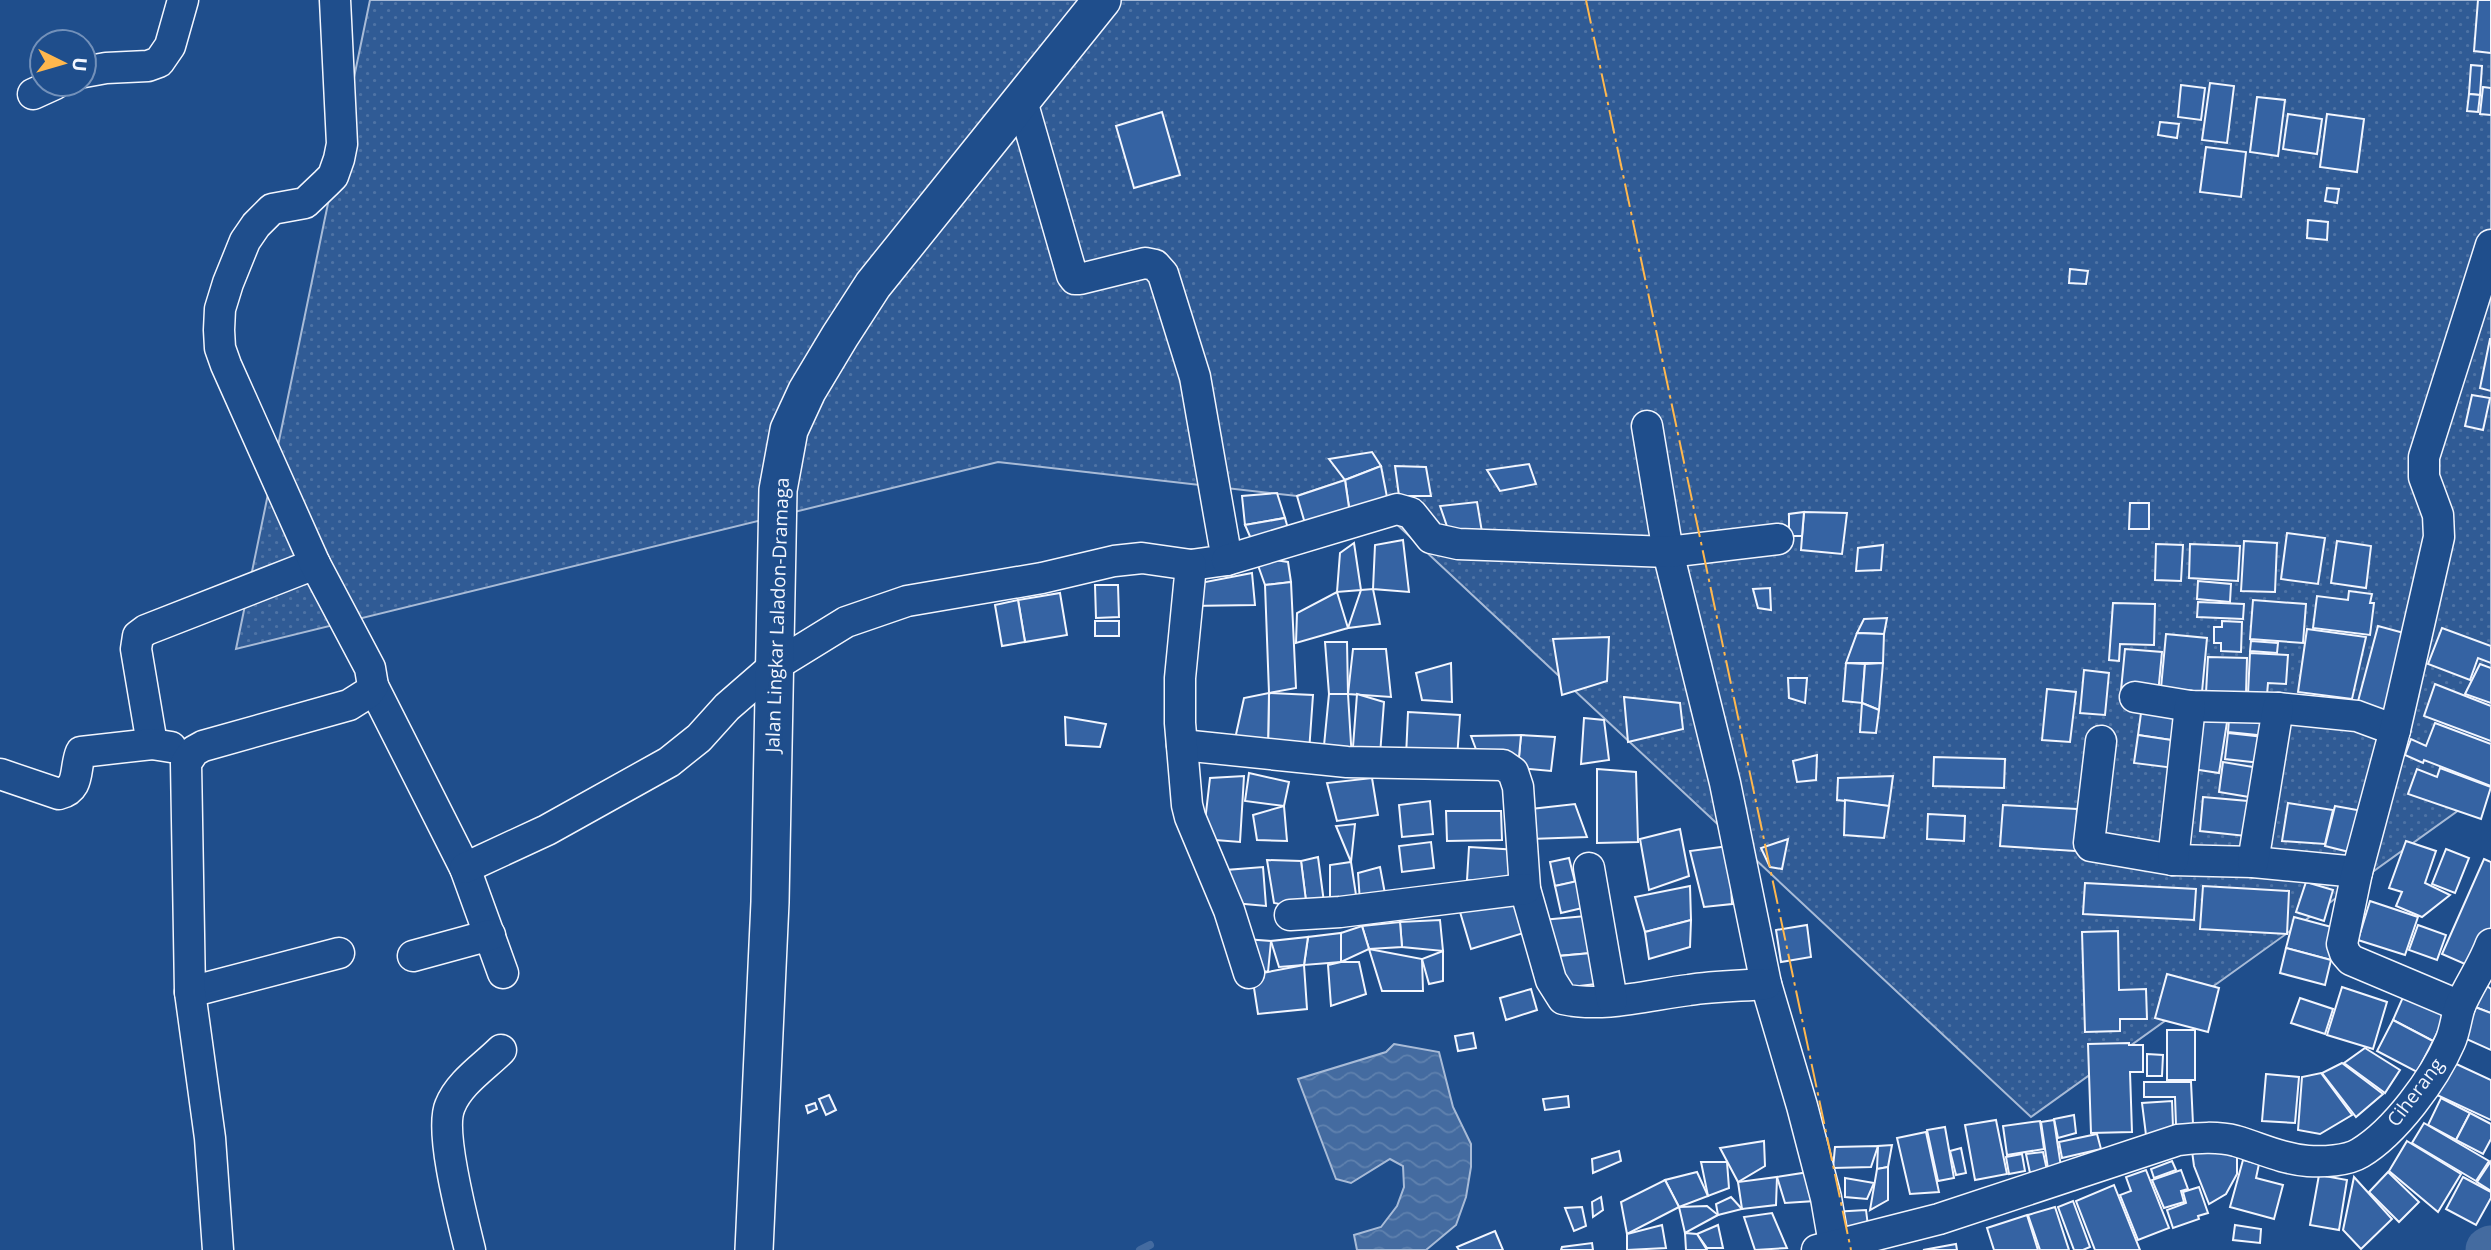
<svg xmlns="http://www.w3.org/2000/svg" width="2491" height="1250" viewBox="0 0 2491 1250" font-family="'Open Sans',sans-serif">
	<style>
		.grass { fill: url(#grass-dots); stroke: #a8bbd7; stroke-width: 2 }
		.water { fill: url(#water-waves); stroke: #a8bbd7; stroke-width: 2 }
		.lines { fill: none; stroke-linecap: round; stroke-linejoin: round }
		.stream { stroke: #446ba0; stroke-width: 8 }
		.river { stroke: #446ba0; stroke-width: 47 }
		.building { fill: #3563a3; stroke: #f2f6ff; stroke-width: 2 }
		.minor-casing { stroke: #f2f6ff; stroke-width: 33 }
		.major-casing { stroke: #f2f6ff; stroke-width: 40 }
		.minor { stroke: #1f4e8c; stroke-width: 30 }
		.major { stroke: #1f4e8c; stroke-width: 37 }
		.power { stroke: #ffb74d; stroke-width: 2; stroke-dasharray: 24 5 3.5 5; stroke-linecap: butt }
		.labels { text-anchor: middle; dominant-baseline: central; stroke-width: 5; stroke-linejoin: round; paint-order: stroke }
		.street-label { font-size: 19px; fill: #f2f6ff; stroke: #1f4e8c }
	</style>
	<defs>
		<pattern id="grass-dots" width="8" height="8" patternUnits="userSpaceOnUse" patternTransform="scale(1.75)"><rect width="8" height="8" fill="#305b95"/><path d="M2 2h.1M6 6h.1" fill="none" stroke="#4e73a5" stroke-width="1.8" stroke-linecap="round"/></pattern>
		<pattern id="water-waves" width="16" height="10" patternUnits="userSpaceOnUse" patternTransform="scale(1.75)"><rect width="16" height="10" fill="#446ba0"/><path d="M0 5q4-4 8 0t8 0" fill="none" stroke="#5f81ae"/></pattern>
	</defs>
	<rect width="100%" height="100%" fill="#1f4e8c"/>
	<path class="grass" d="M370,0h2121v787l-460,330 -640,-598 -46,-39 -48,16 -299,-34 -762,187z"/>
	<path class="water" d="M1394,1044l45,8 14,55 18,37v23l-5,30 -10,28 -30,25h-69l-3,-15 27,-8 16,-21 7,-19 -1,-21 -13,-7 -39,24 -15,-4 -38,-100 88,-27z"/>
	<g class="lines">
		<path class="stream" d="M1140,1250l10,-5"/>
		<path class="river" d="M2489,1250l2,-1"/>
	</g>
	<g class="building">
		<path d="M2478,0h13v53l-17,-2z"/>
		<path d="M2471,65l11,1 -2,29 -11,-1z"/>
		<path d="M2210,83l24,3 -7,57 -25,-3z"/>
		<path d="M2181,85l24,3 -4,32 -23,-3z"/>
		<path d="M2483,87l8,1v27l-11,-1z"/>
		<path d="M2469,94l11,1 -2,17 -11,-1z"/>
		<path d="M2257,97l28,3 -7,56 -28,-4z"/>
		<path d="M1162,112l18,63 -46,13 -18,-62z"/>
		<path d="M2288,114l34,5 -5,35 -34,-5z"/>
		<path d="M2327,114l37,5 -7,53 -37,-5z"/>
		<path d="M2160,122l19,2 -2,14 -19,-3z"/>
		<path d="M2206,147l40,5 -5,45 -41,-5z"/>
		<path d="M2327,188l12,1 -2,14 -12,-2z"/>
		<path d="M2308,220l20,2 -1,18 -20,-2z"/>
		<path d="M2070,269l18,2 -2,13 -17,-1z"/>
		<path d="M2490,339h1v52l-11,-3z"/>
		<path d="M2472,395l18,3 -7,32 -18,-4z"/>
		<path d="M1372,452l9,14 -36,14 -16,-21z"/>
		<path d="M1529,464l7,20 -36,7 -13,-21z"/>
		<path d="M1381,466l6,31 -36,24 -6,-41z"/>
		<path d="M1395,466l31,1 5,29h-32z"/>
		<path d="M1345,480l6,41 -45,6 -9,-31z"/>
		<path d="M1277,493l8,25 -40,7 -3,-29z"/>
		<path d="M1477,502l5,30 -32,3 -10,-29z"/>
		<path d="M2130,503h19v26h-20z"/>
		<path d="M1804,512l43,1 -5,41 -41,-4z"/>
		<path d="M1804,512l-2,24h-13v-22z"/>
		<path d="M1285,518l6,21 -36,9 -10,-23z"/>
		<path d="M2287,533l38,5 -7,46 -37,-5z"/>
		<path d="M1403,540l6,52 -36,-3 2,-44z"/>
		<path d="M2244,541l33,2 -2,49 -34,-1z"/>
		<path d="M2337,541l34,5 -5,42 -35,-5z"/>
		<path d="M1354,543l7,47 -24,2 3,-39z"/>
		<path d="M2156,544l27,1 -2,36 -26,-1z"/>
		<path d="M2190,544l50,2 -2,35 -49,-3z"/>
		<path d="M1883,545l-2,25 -25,1 2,-23z"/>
		<path d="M1255,557l33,5 3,20 -26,3z"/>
		<path d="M1252,573l3,32 -66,1 6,-22z"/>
		<path d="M2198,581l33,3 -1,18 -33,-3z"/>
		<path d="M1291,582l5,106 -27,5 -4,-108z"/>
		<path d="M1095,585h23l1,32 -23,1z"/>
		<path d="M1770,588l1,22 -13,-2 -5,-19z"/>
		<path d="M1373,589l7,35 -32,4 13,-38z"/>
		<path d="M2349,591l23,3 -2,9h4l-4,32 -57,-7 4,-32 31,4z"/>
		<path d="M1337,592l11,36 -52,15 1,-30z"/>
		<path d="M1060,593l7,42 -42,7 -7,-42z"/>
		<path d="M1018,600l7,42 -23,4 -7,-41z"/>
		<path d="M2253,600l53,4 -3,39 -53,-4z"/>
		<path d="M2198,602l46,2 -1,15 -46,-2z"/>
		<path d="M2113,603l42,1 -1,41 -34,-1 -1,17 -10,-1z"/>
		<path d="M1887,618l-3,16 -27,-1 7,-14z"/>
		<rect x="1095" y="621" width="24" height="15"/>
		<path d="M2222,621l20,1 -1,30 -20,-1v-8h-7v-16h8z"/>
		<path d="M2378,626l37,10 -21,79 -37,-10z"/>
		<path d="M2442,628l49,18v17l-13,-5 -8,22 -42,-16z"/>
		<path d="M2307,629l59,8 -14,62 -54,-7z"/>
		<path d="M1857,633l27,1 -1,29h-37z"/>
		<path d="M2166,634l41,4 -5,54 -41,-4z"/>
		<path d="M1609,637l-2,44 -45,14 -9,-56z"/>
		<path d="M2251,641l27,2 -1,10 -27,-2z"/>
		<path d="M1325,642h22l1,52h-19z"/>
		<path d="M1353,649h33l5,48 -43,-3z"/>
		<path d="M2125,649l37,3 -4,42 -37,-4z"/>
		<path d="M2250,653l38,2 -2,29 -18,-1 -1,12 -19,-1z"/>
		<path d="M2208,657l39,1 -1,36 -40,-1z"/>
		<path d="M1451,663l1,39 -30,-2 -6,-27z"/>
		<path d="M1846,663l19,1 -3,39 -19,-2z"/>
		<path d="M1883,663l-4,47 -17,-7 3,-39z"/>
		<path d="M2480,664l11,4v35l-26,-9z"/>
		<path d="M2084,670l25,3 -4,42 -25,-2z"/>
		<path d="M1788,678h19l-2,25 -16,-5z"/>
		<path d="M2435,684l56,22v35l-67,-25z"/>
		<path d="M2047,689l29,3 -6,50 -28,-2z"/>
		<path d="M1269,693l44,2 -4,57 -41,-6z"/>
		<path d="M1269,693l-1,53 -35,2 11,-50z"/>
		<path d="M1329,694h19l4,66 -29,-4z"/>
		<path d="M1357,694l27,8 -4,53 -28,5z"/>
		<path d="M1624,697l56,6 3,26 -55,13z"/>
		<path d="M1862,703l17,7 -3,23 -16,-1z"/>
		<path d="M2230,708l40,4 -3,24 -39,-4z"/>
		<path d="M2195,711l33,5 -9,57 -33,-5z"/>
		<path d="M1408,712l52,3 -3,44 -51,-2z"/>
		<path d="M2141,713l40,5 -3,23 -40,-6z"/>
		<path d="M1065,717l41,7 -6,23 -34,-2z"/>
		<path d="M1584,718l20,2 5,40 -28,4z"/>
		<path d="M2435,723l56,21v42l-67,-26 -1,3 -18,-8 6,-16 15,7z"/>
		<path d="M2228,733l36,4 -3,26 -36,-4z"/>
		<path d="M1521,735l34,2 -4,34 -33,-3z"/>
		<path d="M1521,735l-3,33 -38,-8 -9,-24z"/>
		<path d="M2138,735l40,6 -4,27 -40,-5z"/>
		<path d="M1817,755l-1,25 -19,2 -4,-21z"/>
		<path d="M1934,757l71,2 -1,29 -71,-2z"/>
		<path d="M2223,762l36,6 -4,30 -36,-6z"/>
		<path d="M2440,768l51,19 -10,32 -73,-25 9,-25 20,8z"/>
		<path d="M1597,769l39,3 2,70 -41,1z"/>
		<path d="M1249,773l40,9 -5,24 -39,-5z"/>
		<path d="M1244,776l-4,66 -37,-3 7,-61z"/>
		<path d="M1893,776l-4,30 -52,-6 1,-22z"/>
		<path d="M1372,778l6,37 -41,6 -10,-38z"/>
		<path d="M2203,797l56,5 -4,35 -55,-6z"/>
		<path d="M1845,800l44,6 -5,32 -40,-3z"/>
		<path d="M1430,801l3,33 -31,3 -3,-32z"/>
		<path d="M2288,803l45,7 -8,34 -43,-3z"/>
		<path d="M1575,804l12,33 -57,2 1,-30z"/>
		<path d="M2003,805l74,4 -2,42 -75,-5z"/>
		<path d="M1284,806l3,35 -30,-1 -4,-25z"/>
		<path d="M2335,806l33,6 -11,42 -32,-8z"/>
		<path d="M1446,811h55l1,29 -55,1z"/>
		<path d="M1928,814l37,2 -1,25 -37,-2z"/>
		<path d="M1355,824l-4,38 -15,-36z"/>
		<path d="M1680,829l9,47 -40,14 -9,-51z"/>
		<path d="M1788,839l-6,30 -12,-2 -9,-19z"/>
		<path d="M2406,841l30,10 -11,32 25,12 -28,22 -26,-11 6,-14 -13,-4z"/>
		<path d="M1431,842l3,26 -32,4 -3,-26z"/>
		<path d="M1729,846l3,58 -28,3 -14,-56z"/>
		<path d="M1469,847l50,3 -2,32 -50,-2z"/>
		<path d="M2446,849l23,9 -14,35 -23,-9z"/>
		<path d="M1318,857l7,53 -18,-1 -6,-48z"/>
		<path d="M1569,858l6,24 -20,4 -5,-24z"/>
		<path d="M2484,859l7,3v68l-17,38 -32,-14z"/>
		<path d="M1267,860l34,1 6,48 -33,-6z"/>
		<path d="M1351,862l7,46 -28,2v-45z"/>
		<path d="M1263,867l3,39 -32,-3 -8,-33z"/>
		<path d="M1380,867l6,32 -26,3 -2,-29z"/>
		<path d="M1586,879l5,27 -30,7 -6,-27z"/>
		<path d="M2306,882l27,8 -9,31 -28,-9z"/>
		<path d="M2085,883l111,6 -2,31 -111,-6z"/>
		<path d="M1690,886l1,34 -46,12 -10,-35z"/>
		<path d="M2203,886l86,5 -2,43 -87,-5z"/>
		<path d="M1519,893l11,38 -59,18 -11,-37z"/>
		<path d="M2370,901l48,16 -13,38 -47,-15z"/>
		<path d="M1597,915l5,37 -56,5 -4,-37z"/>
		<path d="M2294,917l45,12 -8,31 -45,-12z"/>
		<path d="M1440,920l3,31 -41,-4 -2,-25z"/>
		<path d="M1691,920l-1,27 -41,12 -4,-27z"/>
		<path d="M1400,922l2,25 -33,2 -7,-23z"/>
		<path d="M1807,925l4,32 -30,5 -5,-32z"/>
		<path d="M2418,925l28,10 -9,25 -28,-10z"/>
		<path d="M1362,926l7,23 -28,13v-29z"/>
		<path d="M2118,931l1,59 27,-1 1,30h-27v12l-35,1 -3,-100z"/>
		<path d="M1341,933v29l-37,3 4,-28z"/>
		<path d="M1308,937l-4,28 -25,2 -8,-26z"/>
		<path d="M1245,939l26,2 -3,31 -18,-4z"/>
		<path d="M2286,948l45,12 -6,25 -45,-12z"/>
		<path d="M1369,949l53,10 1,32h-41z"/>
		<path d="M1443,951v30l-14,3 -7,-25z"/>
		<path d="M1602,952l3,31 -43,5 -3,-32z"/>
		<path d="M1341,962h18l7,32 -35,12 -3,-41z"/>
		<path d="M1304,965l3,44 -49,5 -6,-39z"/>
		<path d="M2167,974l52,14 -11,44 -53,-14z"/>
		<path d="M2484,984l7,5v24l-16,-6z"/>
		<path d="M2342,987l45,15 -14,47 -46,-14z"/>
		<path d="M2407,988l43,19 -17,34 -40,-21z"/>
		<path d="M1531,989l6,21 -31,10 -6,-22z"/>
		<path d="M2300,998l33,11 -8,25 -34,-11z"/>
		<path d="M2475,1007l16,6v37l-29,-13z"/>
		<path d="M2393,1020l40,21 -16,31 -40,-21z"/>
		<rect x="2167" y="1030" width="28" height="50"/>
		<path d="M1473,1033l3,15 -18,3 -3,-15z"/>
		<path d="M2129,1043v2h14v27h-13l2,60 -41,1 -3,-89z"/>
		<path d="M2365,1048l35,22 -15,23 -41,-30z"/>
		<path d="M2147,1054l16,1 -1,21h-15z"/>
		<path d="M2452,1062l39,18v40l-54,-25z"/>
		<path d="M2342,1063l41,31 -27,23 -34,-44z"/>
		<path d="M2321,1073l31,42 -32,19 -22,-4 4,-53z"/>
		<path d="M2266,1074l33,3 -4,46 -33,-2z"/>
		<path d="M2144,1082h47l2,42 -17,1 -1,-28h-31z"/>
		<path d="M829,1095l7,15 -10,5 -7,-16z"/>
		<path d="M1568,1096l1,11 -24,3 -2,-11z"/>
		<path d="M2441,1098l29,15 -14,27 -28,-15z"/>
		<path d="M2172,1101l1,26 -27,8 -4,-32z"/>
		<path d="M815,1103l2,6 -9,4 -2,-7z"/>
		<path d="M2470,1113l21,11v15l-8,15 -27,-14z"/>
		<path d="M2074,1115l2,18 -18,5 -4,-19z"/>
		<path d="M1996,1120l11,54 -32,6 -10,-55z"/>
		<path d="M2054,1120l7,47 -13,2 -7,-47z"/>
		<path d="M2040,1121l4,28 -37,6 -4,-29z"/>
		<path d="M2424,1123l65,38 -13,20 -64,-38z"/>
		<path d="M1945,1127l9,51 -16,3 -11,-51z"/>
		<path d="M1926,1132l13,60 -29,2 -13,-56z"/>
		<path d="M2097,1134l4,15 -39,9 -3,-16z"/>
		<path d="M1764,1141l1,25 -27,16 -18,-34z"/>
		<path d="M2407,1141l54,33 -23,38 -49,-41z"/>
		<path d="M1892,1145l-4,22 -11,2 1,-23z"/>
		<path d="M1878,1146l-7,21 -38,1 2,-21z"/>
		<path d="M1961,1148l5,25 -10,2 -6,-24z"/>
		<path d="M1619,1151l2,10 -28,12 -1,-14z"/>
		<path d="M2192,1151h45v23l-11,20 -17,10 -15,-38z"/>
		<path d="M2043,1152l4,18 -17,3 -4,-19z"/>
		<path d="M2022,1154l3,17 -16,3 -3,-17z"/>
		<path d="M2243,1160l16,4 -3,14 27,7 -9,34 -44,-12z"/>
		<path d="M2172,1161l4,9 -22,8 -3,-9z"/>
		<path d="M2491,1161v30l-14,-9z"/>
		<path d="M1701,1162h26l2,26 -21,8z"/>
		<path d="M1888,1167v33l-18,10 7,-41z"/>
		<path d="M2146,1170l23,58 -31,12 -18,-45 11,-4 -5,-14z"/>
		<path d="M2181,1170l7,19 -7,2 3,11 -20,6 -12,-28z"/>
		<path d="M1697,1172l11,24 -29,11 -14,-27z"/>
		<path d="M1809,1172l6,29 -30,2 -8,-26z"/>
		<path d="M2388,1172l31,30 -20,20 -30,-30z"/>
		<path d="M2319,1175l28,5 -8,50 -29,-5z"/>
		<path d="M1777,1177l-1,28 -34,4 -4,-27z"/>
		<path d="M2354,1177l38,42 -31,30 -18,-19z"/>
		<path d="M2463,1177l28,15v6l-15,27 -30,-16z"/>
		<path d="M1845,1178l29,5 -7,16 -22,-2z"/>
		<path d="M1665,1180l14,27 -52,27 -6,-32z"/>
		<path d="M2114,1185l26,65h-45l-19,-49z"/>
		<path d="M2199,1187l9,26 -10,3 1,3 -26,9 -6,-18 19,-7 -3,-11z"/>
		<path d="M1601,1197l2,13 -10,7 -1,-15z"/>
		<path d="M1731,1197l11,12 -24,6 -2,-11z"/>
		<path d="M2073,1201l17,46 -7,3h-9l-16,-43z"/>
		<path d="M1707,1206l11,9 -33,18 -6,-26z"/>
		<path d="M1582,1207l4,19 -12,5 -9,-23z"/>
		<path d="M2055,1207l14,43h-29l-12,-35z"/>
		<path d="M1866,1210l3,24 -31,2 -6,-24z"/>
		<path d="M1772,1213l15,35 -32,2 -11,-33z"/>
		<path d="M2027,1215l11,35h-44l-7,-22z"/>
		<path d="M1662,1225l4,23 -39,2v-16z"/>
		<path d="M1718,1225l5,23h-16l-10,-14z"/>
		<path d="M2235,1225l26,4 -1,14 -27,-3z"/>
		<path d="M1495,1231l8,19h-44l-2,-3z"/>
		<path d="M1685,1233l12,1 10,16h-21z"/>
		<path d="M1592,1243l1,7h-32l1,-3z"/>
		<path d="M1956,1244l1,6h-34z"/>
	</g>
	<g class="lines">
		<g class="minor-casing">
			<g id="minor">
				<path d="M84,72l22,-4 42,-2 11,-4 11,-16 13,-46"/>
				<path d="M33,94l22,-10"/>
				<path d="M1022,101l50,174 3,4h5l65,-16 10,2 8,9 32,103 32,183 -36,5"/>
				<path d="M1647,426l21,126 57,231 41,201 36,122 24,92 8,46"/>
				<path d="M1227,560l170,-51 14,4 20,25 27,6 210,8 110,-13"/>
				<path d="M373,686l92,182 38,105"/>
				<path d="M2135,697l55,9 88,2 79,8 38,14"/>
				<path d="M2101,741l-12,102 2,3 82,14 80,2 104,10"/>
				<path d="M152,744l-16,-95 2,-13 8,-6 169,-66"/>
				<path d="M1182,745l165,17 156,3 10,7 5,15 7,102 26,91 12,19c40,9 86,-4 126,-9 25,-4 51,-4 77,-6"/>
				<path d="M0,774l59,20c22,-5 15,-26 22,-42l71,-8 19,3"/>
				<path d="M2173,860l17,-154"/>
				<path d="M2253,862l25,-154"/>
				<path d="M465,868l82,-38 122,-68 30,-24 28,-31 46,-40 73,-45 61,-21 135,-23 72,-17 28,-3 49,7 -11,113v45l7,82 3,12 39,93 20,63"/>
				<path d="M1589,868l23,132"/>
				<path d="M1290,915l50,-3 185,-23"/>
				<path d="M413,956l77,-21"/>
				<path d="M190,992l149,-39"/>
				<path d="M2460,1006l-109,-46 -6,-7 -3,-9 15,-72 38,-142 44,-193 -1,-22 -14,-38v-20l67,-212"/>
				<path d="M218,1250l-8,-112 -20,-146 -4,-229 8,-12 9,-5 146,-41 19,-12 5,-7 -3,-18 -55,-104 -89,-199 -6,-17 -1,-18 1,-21 8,-26 17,-42 11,-16 16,-16 33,-6 21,-20 7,-7 6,-17 3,-15 -7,-144"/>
				<path d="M470,1250c-7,-29 -31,-119 -20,-144 9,-23 34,-39 51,-56"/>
				<path d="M1817,1250l122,-31 239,-79c19,-2 39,-4 58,1 24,7 46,18 72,20 15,1 39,0 52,-8 35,-21 74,-74 90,-111 5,-11 6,-24 10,-36 9,-21 23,-40 31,-62"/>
			</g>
		</g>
		<g class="major-casing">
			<path id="major" d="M754,1250l16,-348 8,-412 11,-60 18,-39 33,-55 33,-51 229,-285"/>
		</g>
		<use href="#minor" class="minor"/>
		<use href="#major" class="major"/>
		<path class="power" d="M1586,0l265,1250"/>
	</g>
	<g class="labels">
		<g class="street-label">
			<text transform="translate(777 615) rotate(-88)">Jalan Lingkar Laladon-Dramaga</text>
			<text transform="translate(2415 1092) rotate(-53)">Ciherang</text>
		</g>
	</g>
	<g transform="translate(63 63) rotate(95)"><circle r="33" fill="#1f4e8c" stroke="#7391ba" stroke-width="2"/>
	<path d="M0-5L12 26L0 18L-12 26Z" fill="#ffb74d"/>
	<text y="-10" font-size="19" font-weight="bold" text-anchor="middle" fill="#f2f6ff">U</text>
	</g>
</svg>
